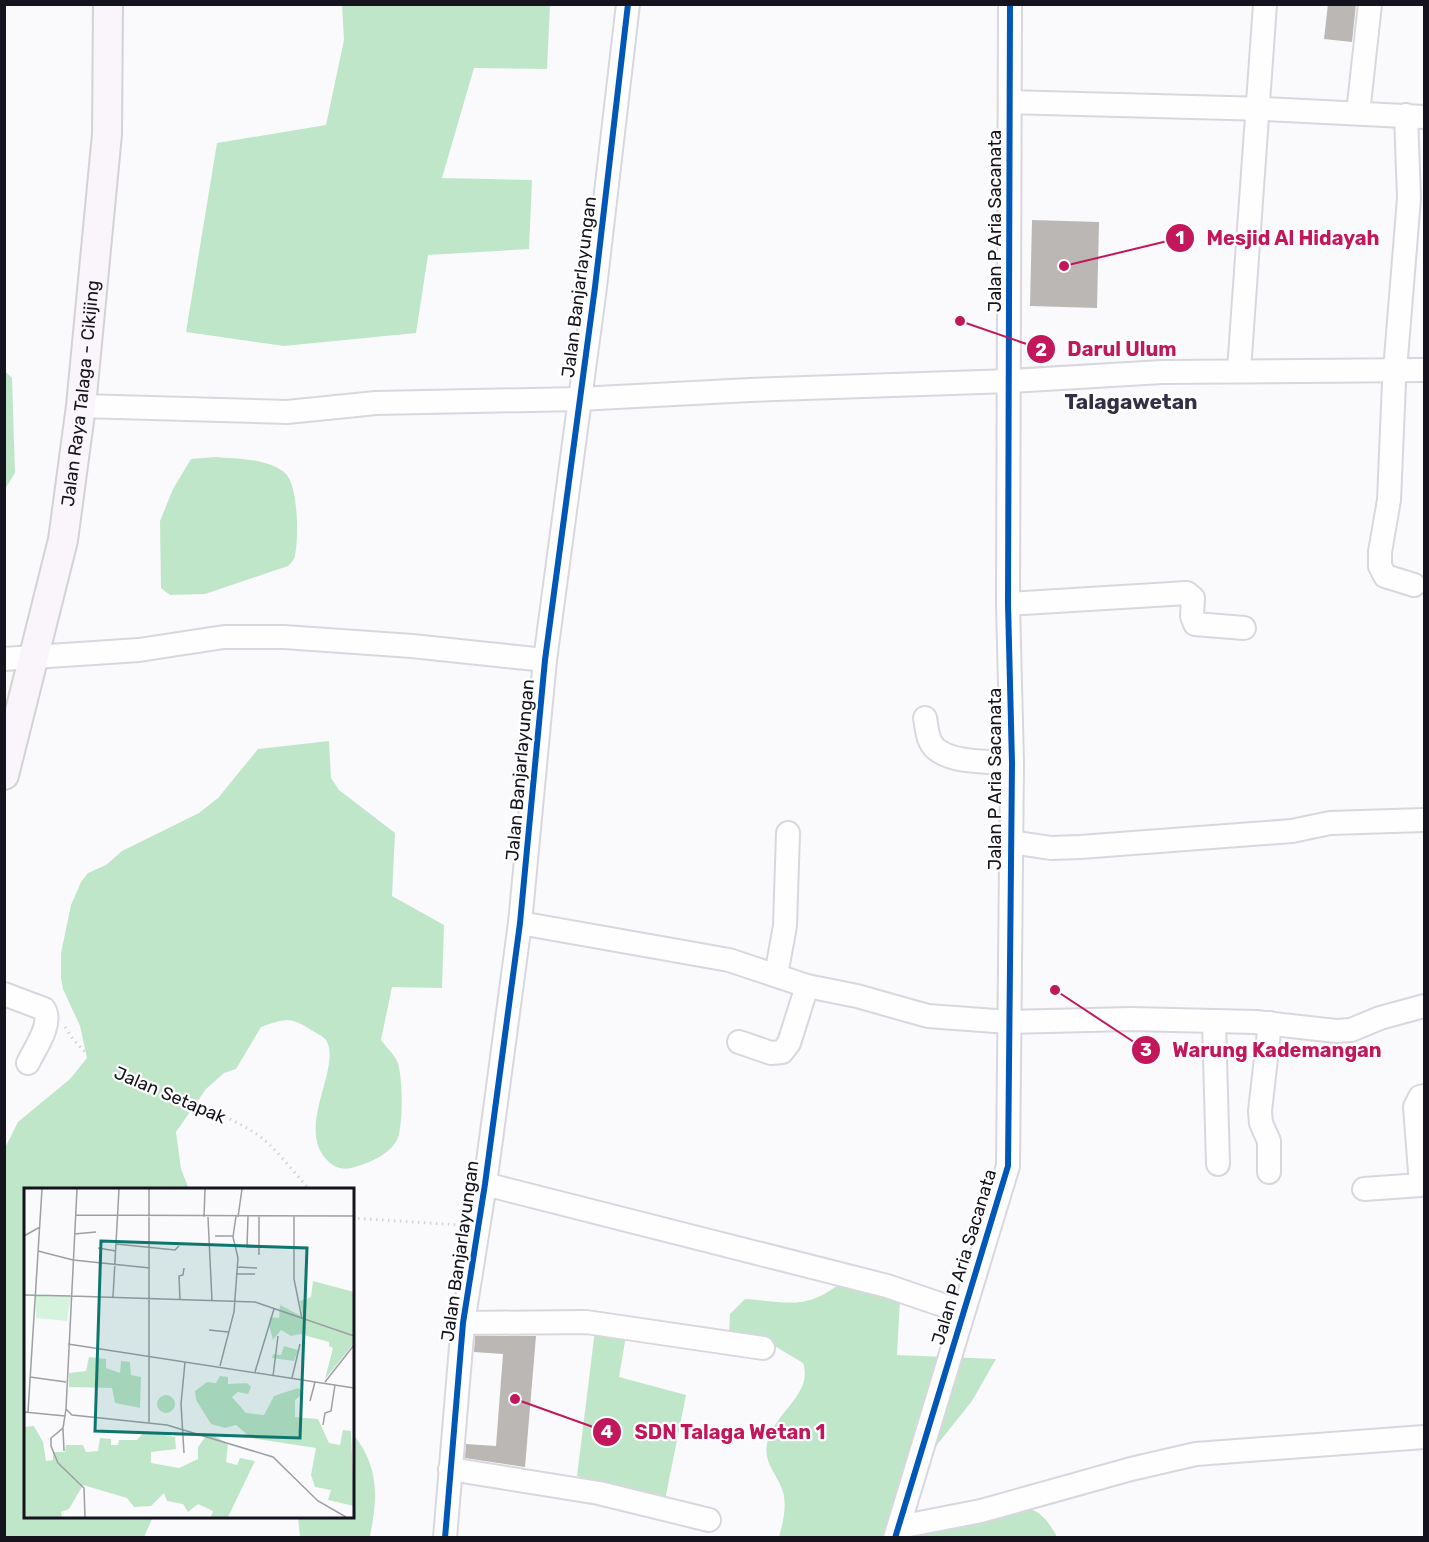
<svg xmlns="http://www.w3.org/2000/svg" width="1429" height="1542" viewBox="0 0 1429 1542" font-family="Rubik,sans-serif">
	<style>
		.forest { fill: #bfe6c9 }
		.building { fill: #bbb7b4 }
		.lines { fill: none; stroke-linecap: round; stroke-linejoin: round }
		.minor-casing { stroke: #d8d7de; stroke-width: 26 }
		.major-casing { stroke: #d3d3d6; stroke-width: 32 }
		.path { stroke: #d4d3d5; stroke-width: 3; stroke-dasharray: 1.5 4.5; stroke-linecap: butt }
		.minor { stroke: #fefeff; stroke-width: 22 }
		.major { stroke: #f9f5fa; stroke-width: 28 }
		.cycleway-casing { stroke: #fff; stroke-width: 10 }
		.cycleway { stroke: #0057b8; stroke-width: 6 }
		.labels { text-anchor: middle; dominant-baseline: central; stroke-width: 4.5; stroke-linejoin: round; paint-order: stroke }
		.street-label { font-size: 18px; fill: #15131d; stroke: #fff }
		.quarter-label { font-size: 21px; font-weight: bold; fill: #332f45; stroke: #fff }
		.inset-road { fill: none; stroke: #9e9ea3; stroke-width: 1.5 }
		.view { fill: #0f766e; fill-opacity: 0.15; stroke: #0f766e; stroke-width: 3 }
		.inset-edge { fill: none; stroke: #15131d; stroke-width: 3 }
		.leader { fill: none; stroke: #c2185b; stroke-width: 2 }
		.callout-dot { fill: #c2185b; stroke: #fff; stroke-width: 2 }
		.mark-label { font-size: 18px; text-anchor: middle; font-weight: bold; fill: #fff }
		.callout-label { font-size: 20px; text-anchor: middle; font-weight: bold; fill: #c2185b; stroke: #fff; stroke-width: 4.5; stroke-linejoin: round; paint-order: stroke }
	</style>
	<rect width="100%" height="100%" fill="#fafafd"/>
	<g class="forest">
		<path d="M342,5h208l-3,64 -73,-1 -32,110 90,2 -3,69 -101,6 -12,78 -132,13 -98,-14 31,-189 109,-18 18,-85z"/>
		<path d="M5,371l7,7 3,95 -10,16z"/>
		<path d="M215,457c21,2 55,1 71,17 12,12 13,64 9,81 0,4 -4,8 -7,11l-83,28 -35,1 -9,-7 -1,-67 13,-32 18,-30z"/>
		<path d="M329,741l2,37 8,12 56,43 -3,63 52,29 -2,63 -50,-1 -11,53c4,6 13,14 16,21 6,14 7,68 -1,81 -8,12 -24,20 -38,24 -11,4 -20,4 -29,-4 -36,-32 14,-95 -3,-122 -3,-4 -10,-7 -15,-10 -21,-14 -27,-11 -50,-3l-25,42 -12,4 -18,16 -30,43 5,37 8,20 -163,1v326l127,1 -9,20h-139v-389l13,-26 52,-43 17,-21 -7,-32 -17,-37 -2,-11v-25l10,-48 10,-23 7,-9 18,-8 16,-14 77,-38 19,-15 40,-49z"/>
		<path d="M843,1281l58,1 -4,73 99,4 -24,42 -36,45 -29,85c25,-6 105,-30 126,-21 10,4 20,18 24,27h-278c4,-15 8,-30 4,-45 -5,-17 -20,-29 -16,-48 6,-31 47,-50 36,-81l-30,-18 -44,-9 1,-22 15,-15c45,3 61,12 98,-18z"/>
		<path d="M597,1314l32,4 -10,59 67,18 -21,105 -88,-24z"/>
		<path d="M353,1434c26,32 25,63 17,102l-70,1 -2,-20 54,-1z"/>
	</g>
	<g class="building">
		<path d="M1328,4h28l-4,38 -28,-3z"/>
		<path d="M1032,220l67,2 -2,86 -67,-2z"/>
		<path d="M475,1336h61l-11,131 -60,-9 1,-14 30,2 7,-92 -29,-2z"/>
	</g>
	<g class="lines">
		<g class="minor-casing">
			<g id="minor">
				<path d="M1010,102l256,7 158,8"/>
				<path d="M1358,113l12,-109"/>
				<path d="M1406,115l3,83 -15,185 -5,117 -9,52v14l5,10 29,9"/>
				<path d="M1239,370l26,-366"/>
				<path d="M81,406l206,6 89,-9 203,-4 171,-9 260,-9 152,-9 262,-2"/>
				<path d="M1008,604l179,-11 6,5 -1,18 3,8 49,4"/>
				<path d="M4,659l135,-9 85,-13h60l128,9 133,14"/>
				<path d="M925,718c2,10 2,24 11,31 18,15 54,12 76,14"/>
				<path d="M1011,842l40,6 29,-1 212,-16 38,-8 94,-3"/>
				<path d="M520,923l209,37 78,26 50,10 71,20 81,6 122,-3 125,3 80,9 15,-1 29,-12 44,-12"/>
				<path d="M776,975l9,-49 3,-93"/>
				<path d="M4,994l40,15c9,15 -9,39 -16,54"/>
				<path d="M1214,1022l4,142"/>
				<path d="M739,1042l32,11 11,-1 7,-9 18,-57"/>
				<path d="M1269,1172v-31l-8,-18 -1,-12 10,-88"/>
				<path d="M485,1184l402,102 76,26"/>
				<path d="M1364,1189l57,-4 -6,-78 5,-10 4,-1"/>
				<path d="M463,1323l123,-1 177,26"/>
				<path d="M450,1469l149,24 110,27"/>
				<path d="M899,1527l82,-16 150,-42 65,-15 228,-17"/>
				<path d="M445,1538l18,-215 22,-139 35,-261 25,-263 50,-373 33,-283"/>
				<path d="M895,1538l113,-372 4,-403 -4,-159 2,-600"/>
			</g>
		</g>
		<g class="major-casing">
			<g id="major">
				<path id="s1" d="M4,775l59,-235 18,-134 26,-272 1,-130"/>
			</g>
		</g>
		<g class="path">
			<path d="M65,1027c22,39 63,49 102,65 30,12 61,24 88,41 19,12 39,40 55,57"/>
			<path d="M352,1218l107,7"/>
		</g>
		<use href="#minor" class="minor"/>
		<use href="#major" class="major"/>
		<g class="cycleway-casing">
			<g id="cycleway">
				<path d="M445,1538l18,-215 22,-139 35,-261 25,-263 50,-373 33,-283"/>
				<path d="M895,1538l113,-372 4,-403 -4,-159 2,-600"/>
			</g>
		</g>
		<use href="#cycleway" class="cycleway"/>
	</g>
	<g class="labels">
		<g class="street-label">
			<text transform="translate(995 221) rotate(-90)">Jalan P Aria Sacanata</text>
			<text transform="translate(579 287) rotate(-83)">Jalan Banjarlayungan</text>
			<text stroke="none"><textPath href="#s1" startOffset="390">Jalan Raya Talaga - Cikijing</textPath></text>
			<text transform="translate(520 770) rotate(-85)">Jalan Banjarlayungan</text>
			<text transform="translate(995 779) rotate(-90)">Jalan P Aria Sacanata</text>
			<text transform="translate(170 1095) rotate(23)">Jalan Setapak</text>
			<text transform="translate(460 1251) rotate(-82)">Jalan Banjarlayungan</text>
			<text transform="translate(964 1257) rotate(-73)">Jalan P Aria Sacanata</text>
		</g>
		<g class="quarter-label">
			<text x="1131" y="401">Talagawetan</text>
		</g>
	</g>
	<g transform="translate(24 1188)">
		<rect width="330" height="330" fill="#fafafd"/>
		<path d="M12,106l35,2 -4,25 -31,-3z" fill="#d6f4dd"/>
		<path d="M289,93l41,11v51l-29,36 8,-31 -4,-2v-4l-29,-8 -9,2 -10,-6 -8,10 -4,-15 1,-8 9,1 1,-13 23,12 -3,-16 11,-4zM260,158l14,4 -4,11 -22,-3 1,-4 8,1zM65,169l17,2v9l14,5 1,-12 9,1 1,13 10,2 -1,31 -25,-5 -3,-15 -43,-1v-14l17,-2zM196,188l8,1v7l19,-1 4,4 -3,7 -10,-2 -6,5 14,16 18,2 10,-19 24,-8 6,5 -9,7v17l23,2 11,24 11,2 3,-15 8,1 3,75 -26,-6 3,-10 -16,-3 -4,-12 5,-27 -65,-10 -15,-13 -11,3 -14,-4 -15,-24 -1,-9 12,-9 9,1zM133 216a9 9 0 1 1 18 0a9 9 0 1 1-18 0ZM10,238l9,16 3,19 7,-1v-8h12l1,-7h17l3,7 12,-1 2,-13 11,1v6h7l1,-5h18l8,-9 30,6 1,12 -25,3v11l28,5 19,-9v-12l8,-11 7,-1 15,9 -2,18 11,3 3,-7 15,3 -27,56h-17l2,-6 -15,-7 -10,8 -5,-8 -16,-3 -3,-8 -13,13 -17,1 -7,-9 -44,-13 -14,24 -8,3 1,5h-38v-90z" fill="#bfe6c9"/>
		<path class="inset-road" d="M53,1l-11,220 6,6 95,10 106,32 45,44 28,16M52,27l278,1M224,28l-1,31h12v8M270,28v63l8,40M180,29l1,-28M184,29l4,84M214,29l4,-28M50,46l22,-2M0,48l16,-9M191,48h18M92,56l59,6 4,-4M235,59v-31M74,60l18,3M14,63l35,9 77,8M213,79l20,1M212,86h19M0,107l47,1M47,108l184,6 99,34M89,109l6,-108M156,112l-1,-24 4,-1 1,-7M185,142l19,2M44,156l286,44M196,178l14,-54 4,-54 -5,-21 3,-21M231,184l19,-63M249,188l5,-40M6,189l36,5M268,190l8,-34M301,194l29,-37M286,213l5,-19M42,221l-3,19 -12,10v8l7,17 26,25 1,29M0,224l41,4M4,224l14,-223M125,234v-233M299,237l2,-12 6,-2 4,-26M39,241l1,22M160,265l-3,-49 4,-42"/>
		<path class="view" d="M77,53l206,7 -7,190 -205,-7z"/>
		<rect width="330" height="330" class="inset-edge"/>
	</g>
	<path class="leader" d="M1064 266L1180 238M960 321L1041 349M1055 990L1146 1050M515 1399L607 1432"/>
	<g class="callout-dot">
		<circle cx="1064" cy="266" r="6"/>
		<circle cx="960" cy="321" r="6"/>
		<circle cx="1055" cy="990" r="6"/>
		<circle cx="515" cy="1399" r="6"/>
		<circle cx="1180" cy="238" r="15"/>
		<circle cx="1041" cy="349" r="15"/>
		<circle cx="1146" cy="1050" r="15"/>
		<circle cx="607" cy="1432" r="15"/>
	</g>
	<g class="mark-label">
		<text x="1180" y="244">1</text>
		<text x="1041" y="356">2</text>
		<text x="1146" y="1056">3</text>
		<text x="607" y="1438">4</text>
	</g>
	<g class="callout-label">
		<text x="1293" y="245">Mesjid Al Hidayah</text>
		<text x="1122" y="356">Darul Ulum</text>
		<text x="1277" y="1057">Warung Kademangan</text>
		<text x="730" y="1439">SDN Talaga Wetan 1</text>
	</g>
	<rect width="1429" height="1542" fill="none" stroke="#15131d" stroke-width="12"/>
</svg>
